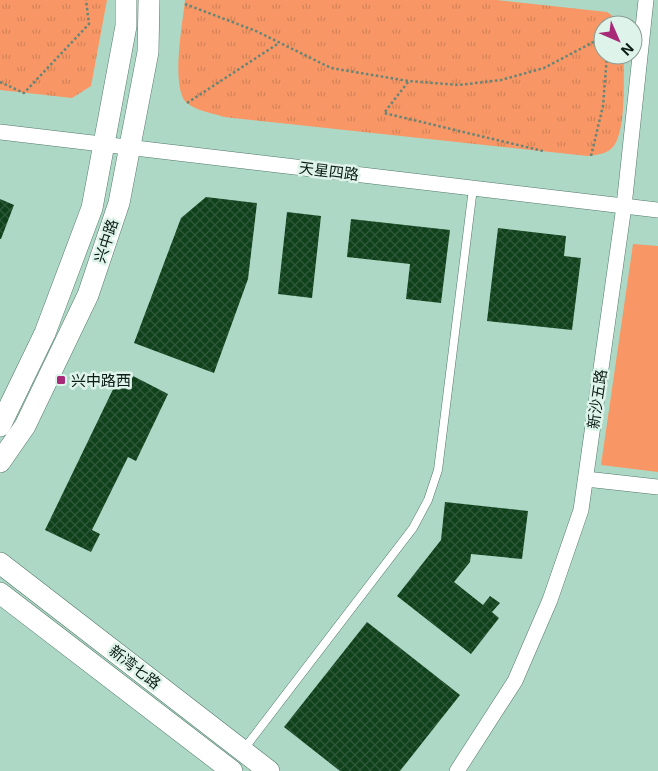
<svg xmlns="http://www.w3.org/2000/svg" width="658" height="771" viewBox="0 0 658 771" font-family="Inter,'Noto Sans SC',sans-serif">
	<style>
		.grass { fill: #f89765 }
		.park { fill: url(#park-tufts) }
		.building { fill: url(#building-cross-hatch) }
		.lines { fill: none; stroke-linecap: round; stroke-linejoin: round }
		.lane-casing { stroke: #517868; stroke-width: 9 }
		.street-casing { stroke: #517868; stroke-width: 16 }
		.secondary-casing { stroke: #517868; stroke-width: 22 }
		.path { stroke: #668578; stroke-width: 2.5; stroke-dasharray: 2.5 2.5; stroke-linecap: butt }
		.lane { stroke: #fff; stroke-width: 8 }
		.street { stroke: #fff; stroke-width: 15 }
		.secondary { stroke: #fff; stroke-width: 21 }
		.poi-dot { fill: #a82978; stroke: #def3ea; stroke-width: 2 }
		.labels { text-anchor: middle; dominant-baseline: central; stroke-width: 5; stroke-linejoin: round; paint-order: stroke }
		.street-label { font-size: 15px; fill: #0c1c16; stroke: #def3ea }
		.poi-label { font-size: 15px; fill: #0c1c16; stroke: #def3ea; text-anchor: start }
	</style>
	<defs>
		<pattern id="park-tufts" width="24" height="20" patternUnits="userSpaceOnUse" patternTransform="scale(1.25)"><rect width="24" height="20" fill="#f89765"/><path d="M3 7l-1-3M5 7V3M7 7l1-3M15 17l-1-3M17 17v-4M19 17l1-3" fill="none" stroke="#d38257"/></pattern>
		<pattern id="building-cross-hatch" width="8" height="8" patternUnits="userSpaceOnUse" patternTransform="scale(1.25)"><rect width="8" height="8" fill="#0f411b"/><path d="M0 0l8 8M0 8l8-8" fill="none" stroke="#30593b"/></pattern>
	</defs>
	<rect width="100%" height="100%" fill="#aed8c6"/>
	<path class="grass" d="M633,244l25,2v226l-57,-7z"/>
	<g class="park">
		<path d="M0,0h107l-16,86 -19,12 -72,-8z"/>
		<path d="M185,0h311l111,12 17,12 -21,1v30h21c-1,22 3,75 -11,92 -6,7 -17,8 -25,9l-364,-39c-12,-4 -27,-6 -37,-14 -17,-14 -4,-81 -2,-103z"/>
	</g>
	<g class="building">
		<path d="M206,197l51,6 -9,76 -34,94 -80,-30 47,-125z"/>
		<path d="M0,199l14,6 -13,34h-1z"/>
		<path d="M287,212l34,4 -9,82 -34,-4z"/>
		<path d="M351,219l99,11 -9,73 -35,-4 4,-35 -63,-7z"/>
		<path d="M498,228l68,8 -2,20 17,2 -9,72 -85,-9z"/>
		<path d="M133,376l35,18 -32,67 -8,-4 -36,73 8,4 -9,18 -46,-22 73,-151 11,5z"/>
		<path d="M445,502l83,9 -6,48 -51,-5 -1,8 -16,20 29,23 7,-9 10,7 -8,9 7,6 -28,36 -74,-58 44,-56z"/>
		<path d="M367,622l93,73 -60,76h-60l-56,-44z"/>
	</g>
	<g class="lines">
		<g class="lane-casing">
			<path id="lane" d="M244,749l169,-221 15,-28 10,-30 35,-282"/>
		</g>
		<g class="street-casing">
			<g id="street">
				<path d="M0,132l658,78"/>
				<path d="M586,479l72,8"/>
				<path d="M457,771l58,-90 35,-81 31,-90 43,-304 22,-206"/>
			</g>
		</g>
		<g class="secondary-casing">
			<g id="secondary">
				<path d="M0,426l45,-93 47,-125 34,-182v-26"/>
				<path d="M0,462l25,-36 63,-131 31,-92 29,-151 1,-52"/>
				<path d="M0,563l269,208"/>
				<path d="M0,593l232,178"/>
			</g>
		</g>
		<g class="path">
			<path d="M185,4l71,27 75,37 77,13 51,4 42,-5 43,-12 59,-31"/>
			<path d="M623,25h5"/>
			<path d="M0,82l24,11 65,-69 -3,-24"/>
			<path d="M408,82l-24,31 159,38"/>
			<path d="M187,103l92,-60"/>
			<path d="M591,156l12,-50 4,-51"/>
		</g>
		<use href="#lane" class="lane"/>
		<use href="#street" class="street"/>
		<use href="#secondary" class="secondary"/>
	</g>
	<rect class="poi-dot" x="56" y="375" width="10" height="10" rx="2.5"/>
	<g class="labels">
		<g class="street-label">
			<text transform="translate(329 171) rotate(7)">天星四路</text>
			<text transform="translate(106 241) rotate(-72)">兴中路</text>
			<text transform="translate(597 399) rotate(-82)">新沙五路</text>
			<text transform="translate(135 667) rotate(38)">新湾七路</text>
		</g>
		<g class="poi-label">
			<text x="71" y="380">兴中路西</text>
		</g>
	</g>
	<g transform="translate(618 40) rotate(135)"><circle r="24" fill="#def3ea" stroke="#8a9d95"/>
	<path d="M0-4L9 19L0 12L-9 19Z" fill="#a82978"/>
	<text y="-8" font-size="14" font-weight="bold" text-anchor="middle" fill="#0c1c16">N</text>
	</g>
</svg>
